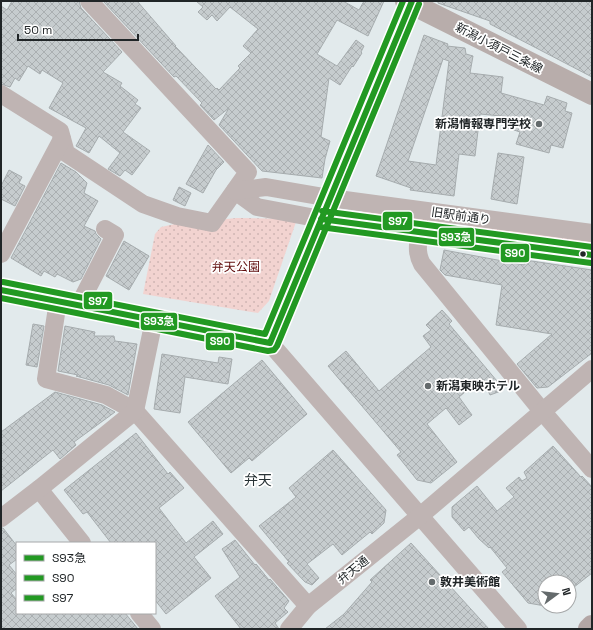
<svg xmlns="http://www.w3.org/2000/svg" width="593" height="630" viewBox="0 0 593 630" font-family="'Space Grotesk','Noto Sans JP',sans-serif">
	<style>
		.grass { fill: url(#grass-dots) }
		.forest { fill: url(#forest-crowns) }
		.building { fill: url(#building-cross-hatch); stroke: #a6acae; fill-rule: evenodd }
		.lines { fill: none; stroke-linecap: round; stroke-linejoin: round }
		.minor { stroke: #bfb4b3; stroke-width: 18 }
		.major { stroke: #b8adab; stroke-width: 22 }
		.highway { stroke: #b3a6a5; stroke-width: 22 }
		.bus-1-casing { stroke: #fff; stroke-width: 9 }
		.bus-2-casing { stroke: #fff; stroke-width: 9 }
		.bus-3-casing { stroke: #fff; stroke-width: 9 }
		.bus-1 { stroke: #292; stroke-width: 6 }
		.bus-2 { stroke: #292; stroke-width: 6 }
		.bus-3 { stroke: #292; stroke-width: 6 }
		.poi-dot { fill: #646a6c; stroke: #fff; stroke-width: 1.5 }
		.bus-dot { fill: #202527; stroke: #fff; stroke-width: 1.5 }
		.labels { text-anchor: middle; dominant-baseline: central; stroke-width: 3.5; stroke-linejoin: round; paint-order: stroke }
		.street-label { font-size: 12px; fill: #202527; stroke: #fff }
		.poi-label { font-size: 12px; font-weight: bold; fill: #202527; stroke: #fff; text-anchor: start }
		.park-label { font-size: 12px; fill: #5f0b0b; stroke: #fff }
		.quarter-label { font-size: 14px; fill: #273235; stroke: #fff }
		.line-badge { stroke: #fff; stroke-width: 1.5 }
		.badge-label { font-size: 11px; text-anchor: middle; font-weight: bold; fill: #fff }
	</style>
	<defs>
		<pattern id="grass-dots" width="8" height="8" patternUnits="userSpaceOnUse"><rect width="8" height="8" fill="#f2d3d0"/><path d="M2 2h.1M6 6h.1" fill="none" stroke="#cfb5b3" stroke-width="1.8" stroke-linecap="round"/></pattern>
		<pattern id="forest-crowns" width="20" height="18" patternUnits="userSpaceOnUse"><rect width="20" height="18" fill="#f2d3d0"/><path d="M2 6a3 3 0 1 1 6 0M12 15a3 3 0 1 1 6 0" fill="none" stroke="#cfb5b3"/></pattern>
		<pattern id="building-cross-hatch" width="8" height="8" patternUnits="userSpaceOnUse"><rect width="8" height="8" fill="#c6ccce"/><path d="M0 0l8 8M0 8l8-8" fill="none" stroke="#aaafb1"/></pattern>
	</defs>
	<rect width="100%" height="100%" fill="#e2eaec"/>
	<path class="grass" d="M237,218l60,1 -28,82 -11,12 -115,-19 12,-60 6,-7 14,-3 41,6 10,-11z"/>
	<g class="forest">
		<path d="M362,208l89,15 -1,2 -88,-12z"/>
		<path d="M472,223l120,16v5l-121,-16 -2,-2z"/>
	</g>
	<g class="building">
		<path d="M12,1h67l2,7 41,44 -19,20 19,11 -2,3 18,14 -3,4 6,4 -18,24 27,19 -18,24 -7,-5 -5,6 -12,-7 12,-16 -21,-17 -10,17 -13,-7 10,-18 -37,-20 14,-25 -21,-13 -2,4 -12,-8 -9,15 -4,-3 -5,9 -9,-3v-78l6,4z"/>
		<path d="M103,1h34l39,45h-1l41,43 1,-1 2,2 21,-22 -2,-2 13,-13 -8,-7 15,-17 -28,-22 -13,14 -5,-6 -5,5 -9,-8 5,-5 -7,-6h147l16,9 5,-9h20l-16,35 -31,-16 -20,34 20,12 19,-26 8,6 -3,6 1,1 -9,14 -1,-1 -12,19 -11,-7 -8,59 9,4 -5,18 -3,19 -60,-7 -43,-46 10,-17 -15,12 -14,-15 2,-2 -26,-27 -2,1z"/>
		<path d="M438,1h154v76l-102,-53v-3l-52,-18z"/>
		<path d="M424,35l24,9 -1,2 18,2 1,6 7,2 -3,17 33,4 -2,16 43,12 3,-9 20,7 -2,8 7,2 -9,35 -12,-3 -2,8 -33,-9 4,-12 -12,-4 3,-11 -31,-3 -5,42 -16,-2 -5,42 -44,-6 1,-2 -35,-12zM443,59l6,2 -13,104 -28,-4z"/>
		<path d="M208,145l16,17 -8,8 -13,23 -17,-9z"/>
		<path d="M498,153l26,4 -7,47 -26,-5z"/>
		<path d="M61,163l15,9 11,11 -3,10 14,8 -14,25 11,5 1,3 5,5 -20,40 -8,3 -16,-8 -2,3 -11,-6 -3,5 -30,-18z"/>
		<path d="M9,170l13,7 -3,6 6,3 -10,20 -14,-7v-13z"/>
		<path d="M179,187l12,6 -6,13 -12,-6z"/>
		<path d="M124,241l25,15 -20,34 -23,-14z"/>
		<path d="M444,250l80,15 1,-5 67,10v83l-44,34 -11,1 -20,-24 35,-30 -56,-9 6,-40 -57,-10 -5,-5z"/>
		<path d="M442,310l10,11 -3,3 48,57 4,10 -11,4 -8,-17 -23,19 13,18 -13,10 -13,-17 -19,16 30,38 -26,21 -14,-3 -20,-25 4,-3 -73,-86 18,-15 33,40 52,-44 -8,-11 8,-6 -5,-5z"/>
		<path d="M33,324l11,2 -7,41 -11,-2z"/>
		<path d="M65,326l30,6 -1,4h20l1,5 22,3 -9,51 -19,-10 -33,-9 2,-1 -20,-4z"/>
		<path d="M162,354l56,9 1,-6 13,2 -4,25 -43,-7 -5,36 -26,-4z"/>
		<path d="M262,360l45,54 -55,47 -3,-3 -18,15 -43,-51z"/>
		<path d="M55,392l47,13 13,7 -41,30 2,3 -16,14 -7,-9 -52,41v-59z"/>
		<path d="M136,433l32,41 2,-2 14,16 -25,20 27,35 27,-22 10,13 -29,23 17,21 -45,36 -11,-14v-57h-44l-24,-31 -4,2 -19,-24z"/>
		<path d="M553,446l28,31 1,-1 10,11v86l-23,18v-9h-24v24l-17,-3 -26,-31 5,-4 -17,-21 -1,1 -10,-9 -10,-12 -5,4 -12,-14v-10l25,-21 20,25 17,-14 -8,-9 13,-11 3,4 5,-3 -3,-6z"/>
		<path d="M333,450l53,60 -2,13 -12,11 -2,-2 -28,23 -9,-11 -26,20 12,14 -7,7 -7,-3 -18,-19 2,-1 -30,-36 37,-29 -7,-9z"/>
		<path d="M1,528h2l14,18v13l-8,6 8,10v13l-6,5 6,7v13h108l13,16h-137z"/>
		<path d="M235,540l20,25 1,-1 13,16 1,-1 19,22 -5,7 4,4 -13,11 4,6h-38l-26,-33 25,-19 -18,-28z"/>
		<path d="M411,543l78,86h-164l19,-15 28,-32 -2,-2z"/>
	</g>
	<g class="lines">
		<g class="minor">
			<path d="M1,94l59,37 6,22 77,51 34,12 35,7 36,-51 -159,-171"/>
			<path d="M235,191l22,16 64,12 271,36"/>
			<path d="M235,191l31,-4 64,11 262,35"/>
			<path d="M419,232c-1,12 -3,21 3,32l120,147 50,58"/>
			<path d="M1,254l61,-115"/>
			<path d="M1,290l269,53 248,286"/>
			<path d="M58,301l-12,78 60,16 29,16 173,195"/>
			<path d="M79,305l36,-70 -10,-6"/>
			<path d="M270,343l142,-342"/>
			<path d="M39,489l43,54"/>
			<path d="M1,518l38,-29 96,-78 19,-91"/>
			<path d="M139,613l13,16"/>
			<path d="M289,629l19,-23 112,-90 172,-147"/>
		</g>
		<path class="major" d="M406,1l186,93"/>
		<path class="highway" d="M589,629l3,-3"/>
		<g class="bus-1-casing">
			<g id="bus-1">
				<path d="M321,219l271,36"/>
				<path d="M1,290l269,53 142,-342"/>
			</g>
		</g>
		<g class="bus-2-casing">
			<g id="bus-2">
				<path d="M320,227l271,36"/>
				<path d="M1,298l267,53 6,-1 3,-4 142,-342"/>
			</g>
		</g>
		<g class="bus-3-casing">
			<g id="bus-3">
				<path d="M322,211l270,36"/>
				<path d="M3,282l262,52 138,-333"/>
			</g>
		</g>
		<use href="#bus-1" class="bus-1"/>
		<use href="#bus-2" class="bus-2"/>
		<use href="#bus-3" class="bus-3"/>
	</g>
	<g class="poi-dot">
		<circle cx="539" cy="124" r="4"/>
		<circle cx="428" cy="386" r="4"/>
		<circle cx="432" cy="582" r="4"/>
	</g>
	<circle class="bus-dot" cx="583" cy="254" r="3.5"/>
	<g class="labels">
		<g class="street-label">
			<text transform="translate(499 48) rotate(27)">新潟小須戸三条線</text>
			<text transform="translate(461 216) rotate(8)">旧駅前通り</text>
			<text transform="translate(353 570) rotate(-39)">弁天通</text>
		</g>
		<g class="poi-label">
			<text x="531" y="124" text-anchor="end">新潟情報専門学校</text>
			<text x="436" y="386">新潟東映ホテル</text>
			<text x="440" y="582">敦井美術館</text>
		</g>
		<g class="park-label">
			<text x="236" y="267">弁天公園</text>
		</g>
		<g class="quarter-label">
			<text x="258" y="480">弁天</text>
		</g>
	</g>
	<g class="line-badge">
		<rect x="382" y="211" width="31" height="20" rx="4" fill="#292"/>
		<rect x="438" y="227" width="37" height="20" rx="4" fill="#292"/>
		<rect x="500" y="243" width="30" height="20" rx="4" fill="#292"/>
		<rect x="83" y="291" width="30" height="19" rx="4" fill="#292"/>
		<rect x="140" y="312" width="38" height="19" rx="4" fill="#292"/>
		<rect x="205" y="332" width="30" height="19" rx="4" fill="#292"/>
	</g>
	<g class="badge-label">
		<text x="398" y="225">S97</text>
		<text x="456" y="241">S93急</text>
		<text x="515" y="257">S90</text>
		<text x="98" y="305">S97</text>
		<text x="159" y="325">S93急</text>
		<text x="220" y="345">S90</text>
	</g>
	<rect width="593" height="630" fill="none" stroke="#202527" stroke-width="4"/>
	<rect x="16" y="542" width="140" height="72" fill="#ffffff" stroke="#a6a8a9"/>
	<rect x="24" y="555" width="20" height="6" fill="#229922" stroke="#a6a8a9"/>
	<text x="52" y="562" font-size="12" fill="#202527">S93急</text>
	<rect x="24" y="575" width="20" height="6" fill="#229922" stroke="#a6a8a9"/>
	<text x="52" y="582" font-size="12" fill="#202527">S90</text>
	<rect x="24" y="595" width="20" height="6" fill="#229922" stroke="#a6a8a9"/>
	<text x="52" y="602" font-size="12" fill="#202527">S97</text>
	<g transform="translate(557 594) rotate(75)"><circle r="19" fill="#ffffff" stroke="#a6a8a9"/>
	<path d="M0-3L7 15L0 10L-7 15Z" fill="#646a6c"/>
	<text y="-6" font-size="11" font-weight="bold" text-anchor="middle" fill="#202527">N</text>
	</g>
	<path d="M18 34v6h120v-6" fill="none" stroke="#202527" stroke-width="2"/>
	<text x="24" y="34" font-size="12" fill="#202527" stroke="#ffffff" stroke-width="3" paint-order="stroke">50 m</text>
</svg>
